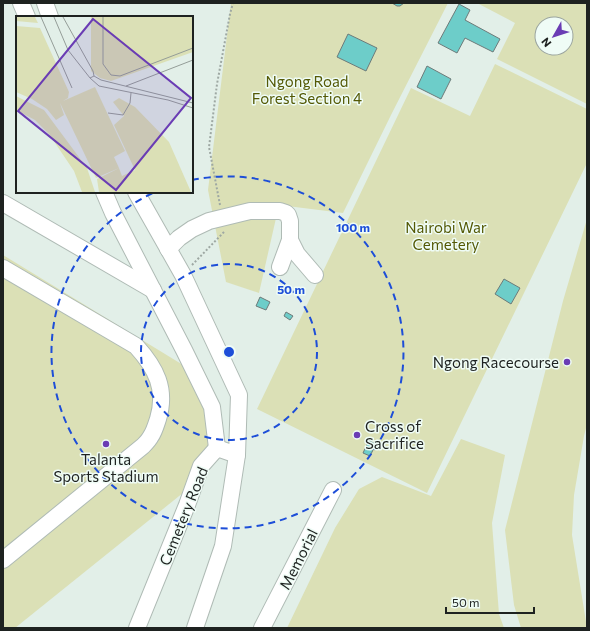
<svg xmlns="http://www.w3.org/2000/svg" width="590" height="631" viewBox="0 0 590 631" font-family="Commissioner,sans-serif">
	<style>
		.green { fill: #dbe0b6; fill-rule: evenodd }
		.building { fill: #6dcdc9; stroke: #6d7b7a }
		.lines { fill: none; stroke-linecap: round; stroke-linejoin: round }
		.minor-casing { stroke: #afbbb5; stroke-width: 18 }
		.path { stroke: #9ea8a3; stroke-width: 2; stroke-dasharray: 2 2; stroke-linecap: butt }
		.minor { stroke: #fff; stroke-width: 16 }
		.ring { fill: none; stroke: #1d4ed8; stroke-width: 2; stroke-dasharray: 7 5 }
		.poi-dot { fill: #6a3cb4; stroke: #effcf6; stroke-width: 1.5 }
		.labels { text-anchor: middle; dominant-baseline: central; stroke-width: 3; stroke-linejoin: round; paint-order: stroke }
		.park-label { font-size: 15px; fill: #545905; stroke: #effcf6 }
		.poi-label { font-size: 15px; fill: #1e2220; stroke: #effcf6; text-anchor: end }
		.street-label { font-size: 15px; fill: #1e2220; stroke: #effcf6 }
		.inset-road { fill: none; stroke: #949d98; stroke-width: 1 }
		.view { fill: #6a3cb4; fill-opacity: 0.15; stroke: #6a3cb4; stroke-width: 2 }
		.inset-edge { fill: none; stroke: #1e2220; stroke-width: 2 }
		.centre { fill: #1d4ed8; stroke: #effcf6; stroke-width: 2 }
		.ring-label { font-size: 12px; text-anchor: middle; font-weight: bold; fill: #1d4ed8; stroke: #effcf6; stroke-width: 3; stroke-linejoin: round; paint-order: stroke }
	</style>
	<rect width="100%" height="100%" fill="#e2efe8"/>
	<g class="green">
		<path d="M231,3h217l-56,110 -49,100 -64,-8 -20,88 -33,-11 -18,-92z"/>
		<path d="M477,3h110v101l-90,-45 18,-36zM542,24h24v24h-24z"/>
		<path d="M495,64l92,45v54l-160,330 -170,-84 154,-321 59,28z"/>
		<path d="M587,219v205l-3,12 -10,59 -2,40 15,93h-66l-7,-23 -9,-75 58,-229z"/>
		<path d="M3,255l180,110 24,51 2,56 -194,156h-12z"/>
		<path d="M461,439l44,16 -13,68 7,91 5,14h-217l48,-100 24,-39 23,-12 49,19z"/>
	</g>
	<g class="building">
		<path d="M392,3h12l-4,3h-3z"/>
		<path d="M459,4l11,6 -5,10 35,19 -7,13 -28,-14 -8,15 -19,-10z"/>
		<path d="M348,34l29,14 -11,23 -29,-14z"/>
		<path d="M427,66l24,13 -10,20 -24,-12z"/>
		<path d="M504,279l16,9 -9,16 -16,-10z"/>
		<path d="M260,297l10,5 -4,8 -10,-4z"/>
		<path d="M286,312l7,4 -3,4 -6,-4z"/>
		<path d="M369,440l7,4 -6,12 -7,-3z"/>
	</g>
	<g class="lines">
		<g class="minor-casing">
			<g id="minor">
				<path d="M21,3l6,14"/>
				<path d="M45,3l5,14"/>
				<path d="M104,192l9,21 71,137 28,57 5,41"/>
				<path d="M136,192l47,83 56,120 -2,60 -20,-7 -16,18 -14,39 -50,123"/>
				<path d="M3,203l150,87"/>
				<path d="M168,249l11,-11 13,-9 17,-8 41,-10h30l6,2 2,2 2,6v19l7,14 18,21"/>
				<path d="M280,267l10,-27"/>
				<path d="M3,268l133,78c20,22 31,43 22,73 -2,6 -4,13 -7,17 -2,4 -5,7 -8,10l-140,114"/>
				<path d="M195,628l28,-82 14,-91"/>
				<path d="M262,628l71,-138"/>
			</g>
		</g>
		<g class="path">
			<path d="M220,205l-11,-58 8,-63 13,-70 3,-11"/>
			<path d="M192,265l32,-33"/>
		</g>
		<use href="#minor" class="minor"/>
	</g>
	<g class="ring">
		<circle cx="229" cy="352" r="88"/>
		<path d="M192 180A176 176 0 1 1 155 192"/>
	</g>
	<g class="poi-dot">
		<circle cx="567" cy="362" r="4"/>
		<circle cx="357" cy="435" r="4"/>
		<circle cx="106" cy="444" r="4"/>
	</g>
	<g class="labels">
		<g class="park-label">
			<text x="307" y="81">Ngong Road<tspan x="307" dy="17">Forest Section 4</tspan></text>
			<text x="446" y="227">Nairobi War<tspan x="446" dy="17">Cemetery</tspan></text>
		</g>
		<g class="poi-label">
			<text x="559" y="362">Ngong Racecourse</text>
			<text x="365" y="426" text-anchor="start">Cross of<tspan x="365" dy="17">Sacrifice</tspan></text>
			<text x="106" y="459" text-anchor="middle">Talanta<tspan x="106" dy="17">Sports Stadium</tspan></text>
		</g>
		<g class="street-label">
			<text transform="translate(183 516) rotate(-68)">Cemetery Road</text>
			<text transform="translate(298 559) rotate(-63)">Memorial</text>
		</g>
	</g>
	<g transform="translate(16 16)">
		<rect width="177" height="177" fill="#e2efe8"/>
		<path d="M0,1h19l3,6 -22,-2zM75,1h102v35l-82,29 -11,-3 -9,-7zM0,10l24,2 29,64 -1,6 -5,3 32,-14 30,64 -11,6 5,11 -23,10 -36,-75 4,12 -8,5 -9,-11 -15,-10 -16,-7zM0,80l28,14 43,58 8,24h-13l-8,-21 -25,-37 -14,-14 -19,-10zM103,82l16,9 34,35 22,50h-92l-2,-13 22,-11 3,8 13,-6 -21,-45 10,-9 -11,-14z" fill="#dbe0b6"/>
		<path class="inset-road" d="M25,1l31,71M38,1l14,33 22,28M47,1l30,54 1,5 -4,2 9,8 69,14 25,8M87,1v47l8,11 9,1 73,-28M78,60l7,4 92,23M110,70l67,-26M92,97l15,2 7,-12 1,-10"/>
		<path class="view" d="M77,3l98,79 -75,92 -98,-79z"/>
		<rect width="177" height="177" class="inset-edge"/>
	</g>
	<circle cx="229" cy="352" r="6" class="centre"/>
	<g class="ring-label">
		<text x="353" y="232">100 m</text>
		<text x="291" y="294">50 m</text>
	</g>
	<rect width="590" height="631" fill="none" stroke="#1e2220" stroke-width="8"/>
	<g transform="translate(554 36) rotate(231)"><circle r="19" fill="#effcf6" stroke="#9ba5a0"/>
	<path d="M0-3L7 15L0 10L-7 15Z" fill="#6a3cb4"/>
	<text y="-6" font-size="11" font-weight="bold" text-anchor="middle" fill="#1e2220">N</text>
	</g>
	<path d="M446 607v6h88v-6" fill="none" stroke="#1e2220" stroke-width="2"/>
	<text x="452" y="607" font-size="12" fill="#1e2220" stroke="#effcf6" stroke-width="3" paint-order="stroke">50 m</text>
</svg>
